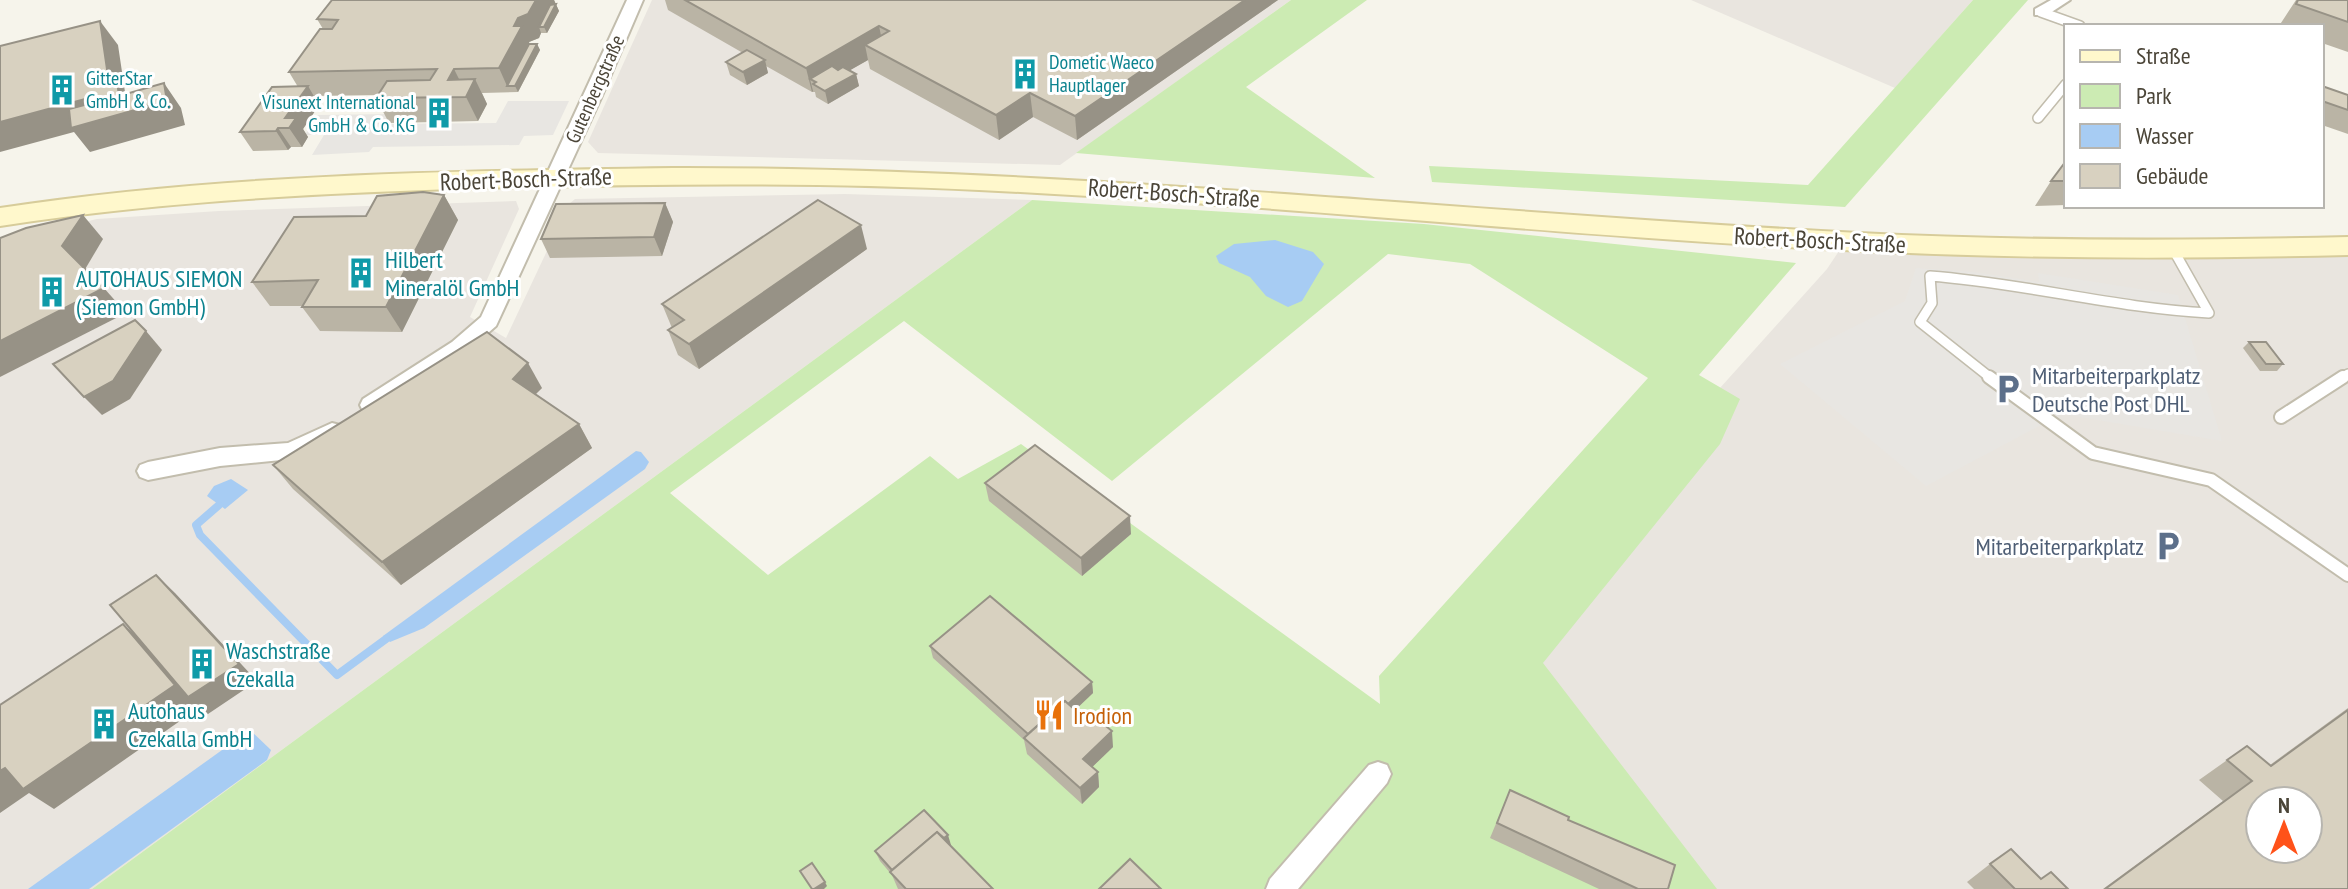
<svg xmlns="http://www.w3.org/2000/svg" width="2348" height="889" viewBox="0 0 2348 889" font-family="'PT Sans Narrow',sans-serif">
	<style>
		.industrial { fill: #e9e5df; fill-rule: evenodd }
		.green { fill: #ccebb3; fill-rule: evenodd }
		.parking { fill: #e8e6e2 }
		.water { fill: #a7ccf3 }
		.lines { fill: none; stroke-linecap: round; stroke-linejoin: round }
		.stream { stroke: #a7ccf3; stroke-width: 8 }
		.lane-far1-casing { stroke: #c2bdad; stroke-width: 12 }
		.lane-casing { stroke: #c2bdad; stroke-width: 16 }
		.street-casing { stroke: #c2bdad; stroke-width: 4 }
		.secondary-casing { stroke: #d7cc9a; stroke-width: 4 }
		.lane-far1 { stroke: #fff; stroke-width: 9 }
		.lane { stroke: #fff; stroke-width: 12 }
		.street { fill: #fff; fill-rule: evenodd }
		.secondary { fill: #fff8cc; fill-rule: evenodd }
		.wall { fill: #bab4a5 }
		.shaded-wall { fill: #979286 }
		.building { fill: #d8d1c0; stroke: #979286; stroke-width: 2; fill-rule: evenodd }
		.labels { text-anchor: middle; dominant-baseline: central; stroke-width: 6; stroke-linejoin: round; paint-order: stroke }
		.far-culture-label { font-size: 20px; fill: #0d838f; stroke: #fff; text-anchor: start }
		.far-street-label { font-size: 20px; fill: #4b4538; stroke: #fff }
		.street-label { font-size: 24px; fill: #4b4538; stroke: #fff }
		.culture-label { font-size: 24px; fill: #0d838f; stroke: #fff; text-anchor: start }
		.service-label { font-size: 24px; fill: #4e5e75; stroke: #fff; text-anchor: start }
		.food-label { font-size: 24px; fill: #c56008; stroke: #fff; text-anchor: start }
	</style>
	<rect width="100%" height="100%" fill="#f6f4eb"/>
	<g class="industrial">
		<path d="M652,0h639l-231,165 -462,-12 -10,-11z"/>
		<path d="M1691,0h282l-78,88z"/>
		<path d="M845,194l187,6 -940,689h-92v-638l27,-15 70,-17 122,-8 297,-10 3,8 -49,108 36,21 63,-134 6,-5z"/>
		<path d="M1841,248l332,10 175,-6v637h-1060l272,-323 267,-297zM2260,801h48v48h-48z"/>
	</g>
	<g class="green">
		<path d="M1291,0h76l-121,87 129,91 -299,-25z"/>
		<path d="M1973,0h55l-183,207 -413,-25 -3,-16 379,19z"/>
		<path d="M1032,200l392,24 372,39 -97,112 41,24 -20,45 -177,219 174,226h-1625zM1388,254l82,10 178,114 -269,298 1,28 -359,-260 -63,35 -28,-23 -162,119 -98,-82 234,-172 208,160z"/>
	</g>
	<g class="parking">
		<path d="M508,101h61l-16,34 -29,1 -5,9 -146,2 -4,5 -57,3 12,-20h-19l12,-20 74,-1 -5,10 110,-1z"/>
		<path d="M1916,268l58,4 65,10 -1,-9 140,22 44,146 -160,-27 -136,72 -146,-122 125,-63z"/>
	</g>
	<g class="water">
		<path d="M1275,240l38,12 11,12 -22,37 -14,6 -22,-11 -16,-19 -31,-14 -3,-7 18,-12z"/>
		<path d="M636,451l5,1 8,10 -4,7 -221,159 -34,14 -7,-6z"/>
		<path d="M231,479l17,11 -23,19 -18,-13 7,-10z"/>
		<path d="M250,730l21,20 -4,10 -178,129h-61z"/>
	</g>
	<g class="lines">
		<path class="stream" d="M219,505l-23,20 4,10 137,140 49,-36"/>
		<g class="lane-far1-casing">
			<g id="lane-far1">
				<path d="M2041,12l39,14"/>
				<path d="M2038,118l28,-34"/>
				<path d="M1992,379l-72,-57 12,-19 -2,-27c94,7 185,32 279,37l-35,-62"/>
				<path d="M2340,379l8,-5"/>
			</g>
		</g>
		<g class="lane-casing">
			<g id="lane">
				<path d="M1989,377l104,76 118,27 137,95"/>
				<path d="M2281,417l62,-40"/>
			</g>
		</g>
		<g class="street-casing">
			<g id="street">
				<path d="M627,0h16l-42,98 -105,228 -30,26 -87,59h-16l-3,-6 3,-6 89,-57 29,-25z"/>
				<path d="M2051,0h19l-23,15h-12v-6z"/>
				<path d="M332,423l8,2 3,6 -3,6 -49,22 -71,7 -72,14 -8,-3 -3,-6 3,-6 8,-3 72,-14 68,-5z"/>
				<path d="M1378,762l9,3 4,9 -4,9 -89,106h-32l4,-10 99,-114z"/>
			</g>
		</g>
		<g class="secondary-casing">
			<path id="secondary" d="M673,168c397,-1 790,45 1186,65 163,8 326,8 489,4v18c-162,4 -323,4 -484,-4 -296,-14 -590,-47 -885,-61 -165,-8 -331,-6 -496,-2 -162,5 -323,13 -483,38v-18c223,-34 448,-37 673,-40z"/>
		</g>
		<use href="#lane-far1" class="lane-far1"/>
		<use href="#lane" class="lane"/>
		<use href="#street" class="street"/>
		<use href="#secondary" class="secondary"/>
	</g>
	<g class="wall">
		<path d="M332,0h222l5,11 -12,22h-6l-2,5 -10,4v2h8l3,6 -22,42 -36,1 5,11 -9,17 -89,2 -13,-25 2,-3 -65,1 6,9 -16,24 5,8 -6,10h-11l-3,3 -35,1 -13,-19 58,-45 -9,-15 34,-43 -6,-10z"/>
		<path d="M665,0h613l-201,140 -44,-23 -34,23 -129,-71 -2,-9 -18,10 6,4 3,12 -31,18 -12,-7 -1,-5h-3l-46,-26 2,7 -21,12 -17,-10 -4,-13 17,-9 -75,-43z"/>
		<path d="M2296,0h52v52l-26,-9v-17h-43z"/>
		<path d="M2322,86l26,9v39l-26,-9z"/>
		<path d="M2066,161v44l-31,1 16,-25z"/>
		<path d="M444,195l14,25 -56,112 -82,-1 -18,-24 1,-1h-33l-18,-24 114,-66z"/>
		<path d="M665,203l8,19 -11,34 -112,2 -9,-19z"/>
		<path d="M867,249l-168,120 -21,-14 -10,-25 4,-2 -10,-24z"/>
		<path d="M2249,342l34,22 -6,7h-17l-17,-23z"/>
		<path d="M542,388l-7,6 44,30 13,24 -191,137 -108,-96 -20,-24z"/>
		<path d="M985,483l146,51 -49,42 -93,-75z"/>
		<path d="M930,646l162,36 1,11 -18,17 38,37 -21,20 6,5 1,15 -17,17 -55,-50 -3,-14 -91,-82z"/>
		<path d="M2348,708v181h-245l120,-88 -24,-21 48,-34 23,19z"/>
		<path d="M1510,790l158,99h-69l-109,-51z"/>
		<path d="M950,845l43,44h-95l-6,-14 -12,-14 -5,-10z"/>
		<path d="M1990,864l51,15 27,10h-94l-7,-7z"/>
	</g>
	<g class="shaded-wall">
		<path d="M536,0h18l5,11 -12,22 -3,-6h-5l2,6 -2,5 -10,4 3,8 -25,36 -8,-18 15,-42 4,-8z"/>
		<path d="M1245,0h33l-201,140 -2,-24z"/>
		<path d="M100,21l18,24 7,47 9,13 30,-22 17,25 4,17 -95,27 -16,-20 -74,20v-30l109,-39z"/>
		<path d="M879,26l5,24 -19,-5 3,15 -49,28 -3,-6 -6,-3 3,12 -1,1 -6,-24z"/>
		<path d="M537,44l3,6 -22,42 -3,-6z"/>
		<path d="M765,60l3,13 -21,12 -4,-13z"/>
		<path d="M454,69l12,24 -18,-13z"/>
		<path d="M856,74l3,12 -31,18 -3,-13z"/>
		<path d="M475,79l12,25 -9,17 -12,-24z"/>
		<path d="M308,86l11,19 -16,24 5,8 -6,10 -13,-19 -4,-10z"/>
		<path d="M1030,93l3,24 -34,23 -3,-25z"/>
		<path d="M278,128l13,19 -3,3 -12,-19z"/>
		<path d="M444,195l14,25 -56,112 -16,-25z"/>
		<path d="M665,203l8,19 -11,34 -8,-19z"/>
		<path d="M83,215l20,24 -19,32 -22,-25z"/>
		<path d="M861,225l6,24 -168,120 -10,-25z"/>
		<path d="M104,288l22,25 -126,64v-36z"/>
		<path d="M146,331l16,19 -32,49 -28,16 -18,-18z"/>
		<path d="M528,363l14,25 -15,15 -14,-24z"/>
		<path d="M579,424l13,24 -191,137 -19,-23z"/>
		<path d="M1130,516l1,18 -49,42 -1,-18z"/>
		<path d="M156,575l19,18 82,88 -49,33 -8,-7 -146,102 -25,-16 -29,20v-42l123,-147 26,22z"/>
		<path d="M1092,682l1,11 -59,56 -2,-11z"/>
		<path d="M1112,731l1,16 -28,27 -2,-15z"/>
		<path d="M1098,772l1,15 -17,17 -2,-16z"/>
		<path d="M948,835l3,10 -47,41 -3,-3z"/>
		<path d="M825,882l2,4 -3,3h-10z"/>
	</g>
	<g class="building">
		<path d="M332,0h204l-8,14 -10,4 -4,8h8l-23,42 -45,1 -6,11 27,-1 -9,18 -90,1 11,-17 43,-1 7,-11 -148,3 31,-43h12l6,-9 -21,-1z"/>
		<path d="M685,0h560l-170,116 -45,-23 -34,22 -131,-70 24,-14 -10,-5 -73,42z"/>
		<path d="M2298,0h50v22l-52,-18z"/>
		<path d="M556,4l-12,23h-5l11,-22z"/>
		<path d="M100,21l9,62 8,-2 2,15 45,-13 3,18 -96,27 -2,-19 27,-7v-6l-96,26v-76z"/>
		<path d="M529,44h8l-22,42h-8z"/>
		<path d="M747,50l18,10 -22,12 -17,-10z"/>
		<path d="M832,66l6,4 5,-3 13,7 -31,17 -12,-7 3,-2 -6,-3z"/>
		<path d="M308,86l-23,32h11l-7,10h-11l-2,3 -36,1 32,-45z"/>
		<path d="M2322,86l26,9v15l-26,-9z"/>
		<path d="M2066,161v20h-15z"/>
		<path d="M423,192l21,3 -58,112h-84l16,-27 -66,2 42,-65 72,-1 11,-20z"/>
		<path d="M818,200l43,25 -172,119 -21,-14 16,-10 -22,-16z"/>
		<path d="M665,203l-11,34 -113,2 15,-35z"/>
		<path d="M83,215l-21,31 42,42 -104,53v-103l26,-10z"/>
		<path d="M135,320l11,11 -33,50 -29,16 -31,-33z"/>
		<path d="M487,332l41,31 -15,16 66,45 -197,138 -109,-97z"/>
		<path d="M2249,342h17l17,22h-17z"/>
		<path d="M1035,445l95,71 -49,42 -96,-75z"/>
		<path d="M156,575l83,89 -51,33 -78,-92z"/>
		<path d="M990,596l102,86 -24,22 -3,-3 -37,33 -98,-88z"/>
		<path d="M123,624l52,61 -152,104 -18,-21 -5,3v-66z"/>
		<path d="M1065,701l20,18 6,-5 21,17 -29,28 15,13 -18,16 -56,-50z"/>
		<path d="M2348,710v179h-243l147,-108 -25,-21 20,-14 24,20zM2260,801h48v48h-48z"/>
		<path d="M1510,790l59,27 -1,3 107,45 -7,24h-30l-141,-66z"/>
		<path d="M924,810l24,25 -4,3 -7,-6 -45,38 -17,-19z"/>
		<path d="M937,832l56,57h-87l-16,-17z"/>
		<path d="M2011,849l30,30 10,-7 17,17h-53l-25,-25z"/>
		<path d="M1130,859l31,30h-62z"/>
		<path d="M812,863l13,19 -11,7h-2l-12,-18z"/>
	</g>
	<defs>
		<g id="building-bare" transform="scale(2.4)"><path d="M-4-6H4V6H1V3H-1V6H-4ZM-2.5-4.3h1.7v1.8h-1.7ZM.8-4.3h1.7v1.8H.8ZM-2.5-1h1.7V.8h-1.7ZM.8-1h1.7V.8H.8Z" fill="#0f9aa8" stroke="#fff" stroke-width="2.5" paint-order="stroke"/></g>
		<g id="parking-bare" transform="scale(2.4)"><path d="M-3.5-5.5H1a3.5 3.5 0 0 1 0 7H-1V5.5H-3.5ZM-1-3.4V-.6H.8a1.4 1.4 0 0 0 0-2.8Z" fill="#5c6f8a" stroke="#fff" stroke-width="2.5" paint-order="stroke"/></g>
		<g id="restaurant-bare" transform="scale(2.4)"><path d="M-5-6h1v4h1v-4h1v4h1v-4h1v5L-1.5 .5V6h-2V.5L-5-1ZM5-6V6H3V1.5H1.5Q1.5-4 5-6Z" fill="#e8710a" stroke="#fff" stroke-width="2.5" paint-order="stroke"/></g>
	</defs>
	<g fill-rule="evenodd">
		<use href="#building-bare" x="1025" y="74"/>
		<use href="#building-bare" x="62" y="90"/>
		<use href="#building-bare" x="439" y="113"/>
		<use href="#building-bare" x="361" y="273"/>
		<use href="#building-bare" x="52" y="292"/>
		<use href="#parking-bare" x="2008" y="389"/>
		<use href="#parking-bare" x="2168" y="546"/>
		<use href="#building-bare" x="202" y="664"/>
		<use href="#restaurant-bare" x="1049" y="715"/>
		<use href="#building-bare" x="104" y="724"/>
	</g>
	<g class="labels">
		<g class="far-culture-label">
			<text x="1049" y="62">Dometic Waeco<tspan x="1049" dy="23">Hauptlager</tspan></text>
			<text x="86" y="78">GitterStar<tspan x="86" dy="23">GmbH &amp; Co.</tspan></text>
			<text x="415" y="102" text-anchor="end">Visunext International<tspan x="415" dy="23">GmbH &amp; Co. KG</tspan></text>
		</g>
		<g class="far-street-label">
			<text transform="translate(595 89) rotate(-66)">Gutenbergstraße</text>
		</g>
		<g class="street-label">
			<text transform="translate(526 179) rotate(-2)">Robert-Bosch-Straße</text>
			<text transform="translate(1174 193) rotate(4)">Robert-Bosch-Straße</text>
			<text transform="translate(1820 240) rotate(3)">Robert-Bosch-Straße</text>
		</g>
		<g class="culture-label">
			<text x="385" y="259">Hilbert<tspan x="385" dy="28">Mineralöl GmbH</tspan></text>
			<text x="76" y="278">AUTOHAUS SIEMON<tspan x="76" dy="28">(Siemon GmbH)</tspan></text>
			<text x="226" y="650">Waschstraße<tspan x="226" dy="28">Czekalla</tspan></text>
			<text x="128" y="710">Autohaus<tspan x="128" dy="28">Czekalla GmbH</tspan></text>
		</g>
		<g class="service-label">
			<text x="2032" y="375">Mitarbeiterparkplatz<tspan x="2032" dy="28">Deutsche Post DHL</tspan></text>
			<text x="2144" y="546" text-anchor="end">Mitarbeiterparkplatz</text>
		</g>
		<g class="food-label">
			<text x="1073" y="715">Irodion</text>
		</g>
	</g>
	<rect x="2064" y="24" width="260" height="184" fill="#ffffff" stroke="#b7b5af" stroke-width="2"/>
	<rect x="2080" y="50" width="40" height="12" fill="#fff8cc" stroke="#b7b5af" stroke-width="2"/>
	<text x="2136" y="64" font-size="24" fill="#4b4538">Straße</text>
	<rect x="2080" y="84" width="40" height="24" fill="#ccebb3" stroke="#b7b5af" stroke-width="2"/>
	<text x="2136" y="104" font-size="24" fill="#4b4538">Park</text>
	<rect x="2080" y="124" width="40" height="24" fill="#a7ccf3" stroke="#b7b5af" stroke-width="2"/>
	<text x="2136" y="144" font-size="24" fill="#4b4538">Wasser</text>
	<rect x="2080" y="164" width="40" height="24" fill="#d8d1c0" stroke="#b7b5af" stroke-width="2"/>
	<text x="2136" y="184" font-size="24" fill="#4b4538">Gebäude</text>
	<g transform="translate(2284 825)"><circle r="38" fill="#ffffff" stroke="#b7b5af" stroke-width="2"/>
	<path d="M0-6L14 30L0 20L-14 30Z" fill="#ff5219"/>
	<text y="-12" font-size="22" font-weight="bold" text-anchor="middle" fill="#4b4538">N</text>
	</g>
</svg>
